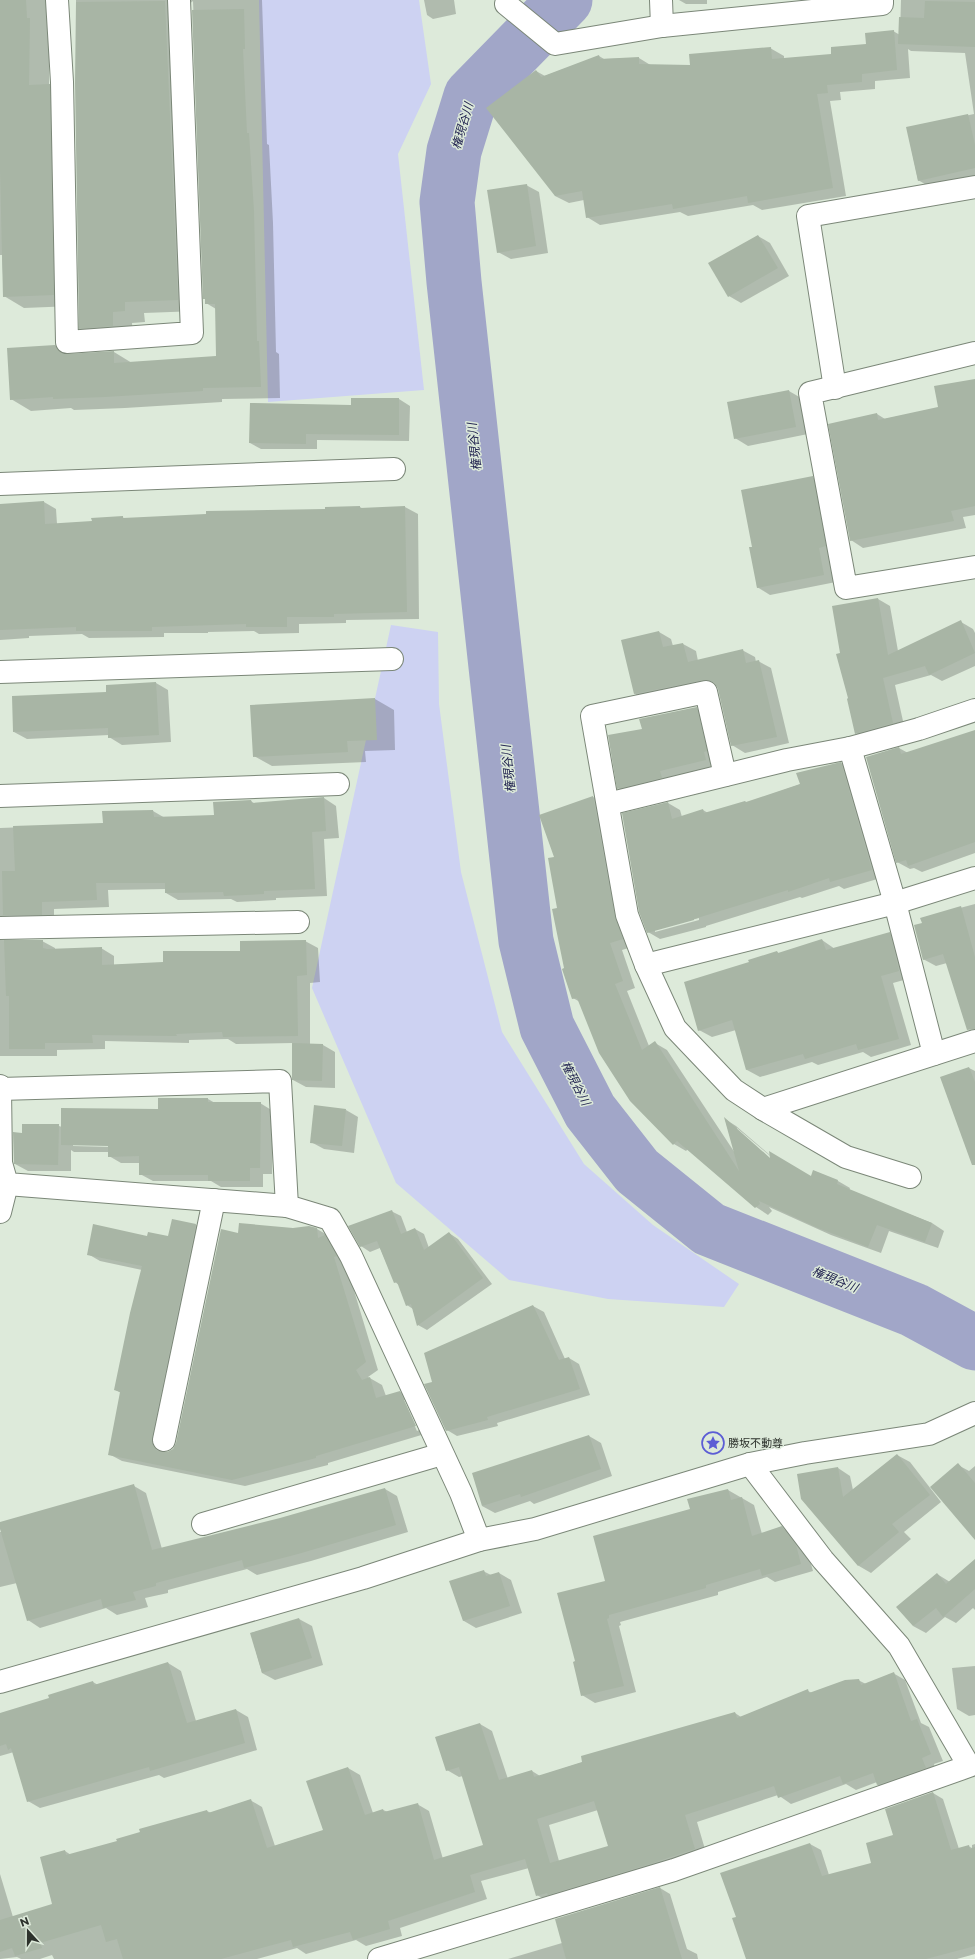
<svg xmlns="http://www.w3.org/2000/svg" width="975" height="1959" viewBox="0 0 975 1959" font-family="Montserrat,'Noto Sans JP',sans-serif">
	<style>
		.green { fill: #cdd2f2 }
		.shadow { fill: #0003; fill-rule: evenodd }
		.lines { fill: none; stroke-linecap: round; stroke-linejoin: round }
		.river { stroke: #a1a6c8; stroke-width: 55 }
		.building { fill: #a8b5a5; fill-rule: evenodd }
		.minor-casing { stroke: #7b8778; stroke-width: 24 }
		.minor { stroke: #fff; stroke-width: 22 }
		.labels { text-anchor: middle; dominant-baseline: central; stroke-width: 3; stroke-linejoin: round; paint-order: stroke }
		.poi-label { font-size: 11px; fill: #2d322c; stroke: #ddeada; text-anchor: start }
		.water-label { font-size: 12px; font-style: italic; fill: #232551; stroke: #ddeada }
	</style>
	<rect width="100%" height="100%" fill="#ddeada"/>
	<g class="green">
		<path d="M259,0h160l12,84 -33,70 26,236 -156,12z"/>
		<path d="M391,625l47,7 1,72 22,168 41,160 82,132 69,61 86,59 -15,23 -116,-8 -99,-19 -113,-97 -84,-195z"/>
	</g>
	<g class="shadow">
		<path d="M0,0h49v85l20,11 4,210 -49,2 -20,-12 -2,-41h-2z"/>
		<path d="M76,0h186l5,144 2,1 4,78 3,129 3,2 1,44 -58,1v3l-97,6 -51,2 -3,-2 -40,3 -20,-12 44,-53 16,9 43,-3 18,11 85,-6 -1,-48 -10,-6v-3l-2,-2 -11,-297 -5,4 10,306 -54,2 1,9 -13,1 1,14 -33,2 -20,-11 -4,-245z"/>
		<path d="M424,0h30l2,14 -23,5 -6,-4z"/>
		<path d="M679,0h28v4h-21z"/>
		<path d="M901,0h74v176l-45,11 -12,-7 -11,-52 67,-14 -9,-61 -54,-2 -3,-2 2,29 -35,3v8l-35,3 1,8 -11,1 16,95 -84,14 -9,-5 -65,11 -8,-4 -80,13 -13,-8 -3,-17 -15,3 -14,-7 -19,-125 9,5 54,-20 5,3 35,-1 13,8h39l79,-18 14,8v3l48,-4 35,-10 26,-14 7,4z"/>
		<path d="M526,185l13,7 9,61 -37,6 -13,-7z"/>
		<path d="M758,236l12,7 19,33 -48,27 -12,-7z"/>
		<path d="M975,380v135l-12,2 3,11 -103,20 -12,-8 26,-126 8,5 54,-11z"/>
		<path d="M789,391l12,7 7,36 -60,12 -13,-8z"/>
		<path d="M399,399l11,7 -1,35 -92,-1v9h-56l-11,-6 102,-37z"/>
		<path d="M812,477l13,7 11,98 -66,13 -13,-8 -4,-39z"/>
		<path d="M44,502l12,7 1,15 36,-2 29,-5 4,2 200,-9 34,-3 3,2 42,-2 13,7 1,105 -73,1v3l-47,1v9l-40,1 -5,-3 -46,1v1h-44v4l-75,1 -7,-4 -53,2v2l-29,2v-135z"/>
		<path d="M878,599l12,7 8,45 63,-29 12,7 2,4v33l-33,15 -11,-6 -36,10 10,45 -36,10 -13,-7 -15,-79z"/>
		<path d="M659,632l12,7 2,7 10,-2 13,7 2,10 44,-11 13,7 1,5 2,-1 13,7 18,75 -44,10 -13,-8 -14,-59 -71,15 -12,-7z"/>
		<path d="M156,683l12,7 3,52 -49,3 -13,-8v-2l-82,4 -13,-7 93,-39v-7z"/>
		<path d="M375,699l19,11 1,40 -30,1 1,11 -94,4 -18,-10 -3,-50z"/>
		<path d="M696,708l13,7 9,52 -87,28 -13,-7 25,-58z"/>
		<path d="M975,732v121l-53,19 -8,-4 -4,1 -13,-7 2,-114 9,5z"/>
		<path d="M841,763l12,8 31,106 -40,12 -5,-3 -37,12 -2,-1 -94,29v1l-46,12 -12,-7 20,-129 12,7 2,7 21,-7 5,3 39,-10 54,-19zM699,918v2l-44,12v-2z"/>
		<path d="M593,797l13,7 29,142 -13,4 13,38 -8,3 22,55 6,-3 12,7 68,103 -10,-34 11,7 35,30 40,21 3,-6 24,10 12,7 -1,3 83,32 12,8 -6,17 -49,-17 -8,22 -50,-18 -62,-28 3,4 -4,4 -12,-8 -68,-58 -2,2 -12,-7 -43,-44 -51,-98 -7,-4 -8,-29 -10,-111 -15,-42zM737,1128l38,32 -1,2 -37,-32z"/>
		<path d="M324,798l12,8 3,32 -15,1 3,57 -51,2v2l-39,2 -6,-3 -53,1 -12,-7v-4l-58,1 1,17 -55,2v12l-54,13v-106l104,-4 49,-13 12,7 50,-2 36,-15 4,3z"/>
		<path d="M975,904v116l-28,-57 -11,3 -13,-7 -1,-41z"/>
		<path d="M890,933l12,8 9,37 -18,5 18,62 -40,12 -8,-5 -45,13 -6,-3 -52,15 -13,-7 -11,-40 -24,7 -13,-7 51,-67 27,-11 3,2 42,-14 13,9z"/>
		<path d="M0,937l1,3 41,1 13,7v2l46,-2 13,8v9l50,-2 141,-22 13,7 2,34 -10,1v62h13l12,7v36l-29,-1 -13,-7v-37l-57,1 -8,-5 -39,1v3l-84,-2v8l-48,1v6h-57z"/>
		<path d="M969,1068l6,3v65z"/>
		<path d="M208,1099l7,4h45l13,8 -1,63h-9v13h-42l-10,-6h-58l-13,-7v-11h-19l-12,-7v-4h-35l-3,-2v21h-43l-13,-7 8,-30 36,-8 3,1 97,-17zM73,1144l40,1v2l-40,-1z"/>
		<path d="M346,1110l12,7 -4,36 -30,-4 -13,-7z"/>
		<path d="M391,1211l10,5 6,16 8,-3 9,5 5,14 20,-15 9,6 34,45 -65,46 -9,-5 -5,-16 -6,-4 -8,-20 -4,-3 -15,-34 -10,4 -9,-6z"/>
		<path d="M173,1220l23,5 12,7 -44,213 1,8 9,-4 3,-6 62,-209 54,-5h24l12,7 17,28 32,106 -10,7 14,8 4,11 14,-4 12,8 16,33 -100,30v2l-83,21 -123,-25 -13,-7 12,-61 -5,-3 26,-120 -42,-9 -12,-7 60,-17h21zM403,1400h2l14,30 -2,1z"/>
		<path d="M533,1306l11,6 21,47 4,-1 10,6 11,31 -93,28 1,3 -41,10 -10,-6z"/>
		<path d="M589,1436l12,7 11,33 -78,28 -4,-3 -35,12 -13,-7z"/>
		<path d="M897,1455l13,7 31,40 -37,30 7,7 -40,34 -12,-7 -57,-68 36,-30 12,8 3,14z"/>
		<path d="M958,1465l11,6 6,-5v70z"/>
		<path d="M134,1486l12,7 16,56 118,-30 105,-30 12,7 11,36 -97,29 -54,14 -10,-6 -79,21v3l-23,5 3,9 -31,8 -11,-7 -66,20 -12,-8 -11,-37 -17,4v-55h2l-2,-8z"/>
		<path d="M728,1490l26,15 8,29 20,-6 12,7 14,18 5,18 -38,11 -8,-5 -49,15v3l-98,27 1,3 -2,1 17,66 -41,11 -13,-8 -6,-33 30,-80 85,-72z"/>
		<path d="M975,1561v49l-2,-2 -17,15 -11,-6 -19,16 -13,-7 24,-52 13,8z"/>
		<path d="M483,1571l8,4 8,-2 12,7 11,33 -46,15 -12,-7 -13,-39z"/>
		<path d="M299,1619l13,7 11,39 -48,15 -13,-7 -11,-40z"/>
		<path d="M168,1663l13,8 15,50 40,-11 12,7 9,33 -93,28 -5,-3 -119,33 -12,-7 -14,-49 -14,4v-42l50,-15 43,-17 5,3z"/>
		<path d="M975,1666v49l-6,1 -12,-7 -5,-41z"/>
		<path d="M893,1673l12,7 16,43 8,4 14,34 -9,3 3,11 -47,17 -12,-7 -1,-3 -21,8 -10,-6 -55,20 -13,-9 -81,27 10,34 -158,46 -12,-7 -8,-27 -48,13 6,18 -87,29 2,8 -36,10 -10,-6 -50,14 -9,-6 -40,11h-203l-2,-4 -12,4h-19l-4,-2 -17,2v-85l13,43 41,-12 11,-54 6,4 47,-13 89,-31 4,2 39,-13 12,7 13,39 50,-16 23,-62 12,7 13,38 10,-3 5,2 29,-8 12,7 14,48 41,-13 -21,-70 -4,1 -12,-7 -10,-32 43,-14 12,7 16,48 24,-8 8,5 195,-63 6,4 67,-26 4,2 46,-13 8,4zM598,1810l11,37 -50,14 -10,-36z"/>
		<path d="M933,1793l10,6 16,50 9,-3 4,2v-3l3,-1v110l-18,5h-210l-10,-41 73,-74 11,6 8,25 43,-11z"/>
		<path d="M660,1888l10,6 17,55 10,5 1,5h-190l54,-16z"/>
	</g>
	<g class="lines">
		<path class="river" d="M565,0l-94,96 -17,55 -7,51 7,80 72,659 21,86 43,84 47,60 72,58 205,81 61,33"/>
	</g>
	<g class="building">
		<path d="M0,0h26l1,18h3l-1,67 21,-1 4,211 -51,2 -3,-128z"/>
		<path d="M165,1l13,299 -53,2v9l-12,1v14l-34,3 -4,-246 1,-81z"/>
		<path d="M925,1l50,1v45l-77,-3 1,-27 25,1z"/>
		<path d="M244,9l1,40h-2l4,84h2l5,78 3,130h2l2,46 -58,1v3l-98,6 -52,2v-2l-43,3 -3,-52 48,-3 6,8 6,1 47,-3v12l102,-7 -1,-52h-10v-5h-2l-11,-289z"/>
		<path d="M894,30l3,40 -35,4v8l-35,3 1,8 -11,1 16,94 -85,15 -1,-7 -74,13 -1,-5 -86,14 -4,-27 -27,5 -69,-88 50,-38 5,7 58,-22 1,4 39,-2v7l51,1 -1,-11 82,-7 1,12 59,-5v-7l35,-3 -1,-11z"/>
		<path d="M968,114l7,31v23l-57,13 -12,-54z"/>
		<path d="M527,184l9,62 -39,7 -10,-63z"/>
		<path d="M758,235l20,33 -50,29 -20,-34z"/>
		<path d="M975,379v127l-24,5 3,10 -104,20 -22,-117 49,-11 1,7 60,-13 -4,-21z"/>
		<path d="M789,390l7,37 -62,12 -7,-37z"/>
		<path d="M351,398h48v37l-93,-1v10l-57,-1 1,-40 101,2z"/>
		<path d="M813,476l13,70 -7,2 5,27 -67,13 -8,-41h3l-11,-57z"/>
		<path d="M44,501l1,23 47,-3 -1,-3 32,-2v2l83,-4v-3l119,-2v-2l35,-1v2l45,-2 2,106 -73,2v3h-47v10h-41v-3l-94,3v4h-76v-4l-76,3v-126z"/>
		<path d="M878,598l10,57 73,-35 14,33 -46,22 -4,-9 -42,12 10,45 -38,11 -8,-35 1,-1 -12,-44 4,-1 -8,-47z"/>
		<path d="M659,631l4,16 20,-4 5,19 55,-13 3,14 13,-3 18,77 -46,9 -13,-57 -3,-6 -6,-3h-6l-69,14 -13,-54z"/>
		<path d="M156,682l3,53 -51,3v-10l-95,4 -1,-36 94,-4v-7z"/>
		<path d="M375,698l2,42 -30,1 1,11 -95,5 -3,-52z"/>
		<path d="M697,707l10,44 -3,1 2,8 -46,11 2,7 -45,11 -9,-54 34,-6 -3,-10z"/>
		<path d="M975,730v112l-67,24 -2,-6 -10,3 -30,-106 33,-10 2,7z"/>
		<path d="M841,762l31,108 -42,12 -1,-4 -41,14v-2l-94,29v1l-47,13 -8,-21 -17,-99 46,-11 4,17 31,-10 1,4 41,-12 1,1 54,-18 -4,-11z"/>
		<path d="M593,796l22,121 8,22 -13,4 13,38 -8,3 27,66 13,-9 84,130 -15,-54 46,41 -1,-7 42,25 2,-6 25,10 -1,4 95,39 -7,19 -48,-17 -9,22 -50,-19 -59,-27 1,3 -5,4 -78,-67 -4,4 -43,-44 -31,-48 -22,-55 -5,1 -10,-30 2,-1 -12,-59 5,-1 -9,-50 6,-1 -15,-42z"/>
		<path d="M324,797l2,34 -14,1 3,57 -51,2v3l-40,2 -1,-4 -58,1v-10h-69l1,17 -55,2v13h-39l-1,-44h13l-2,-45 90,-3 -1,-12 51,-1 1,7 60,-2 -1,-13 38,-2 1,3z"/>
		<path d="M961,906l14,51v72l-8,1 -24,-76 -20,6 -9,-35 8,-2 -2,-5z"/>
		<path d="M890,932l9,39 -18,5 18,63 -41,11 -2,-6 -51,15 -2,-5 -57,16 -14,-50 -34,11 -14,-49 65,-20 -1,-2 29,-9 1,2 44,-14 4,11z"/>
		<path d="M4,940h39v8l4,1 55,-2v18l61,-3v-11h77v-10l66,-1 1,35 -10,1 1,60 -75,1 -1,-5 -46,2 1,2 -85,-1 1,8h-48v6h-36v-53h-3z"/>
		<path d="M292,1043l31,1 -1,37 -30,-1z"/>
		<path d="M969,1067l6,15v83h-3l-32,-88z"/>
		<path d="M158,1098h50v4h53l-1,66h-10v13h-42v-6h-69v-19l-31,1v-11l-47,-1v-37l97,1z"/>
		<path d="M314,1105l32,4 -4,37 -32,-3z"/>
		<path d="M22,1124h37l-1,41 -44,-1 -1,-32 9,1z"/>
		<path d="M392,1210l9,24 14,-6 9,22 25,-18 34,46 -66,48 -6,-22 -5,2 -9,-24 -3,1 -17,-42 -17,6 -12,-21z"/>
		<path d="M172,1219l24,5 -44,213v7l4,6 6,2h6l5,-3 3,-6 45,-214 17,4 1,-10 54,5 16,-2 8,2 1,10 7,-3 12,21 -3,1 32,105 -10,8 6,10 8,-3 6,21 24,-7 16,35 -100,30v2l-84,22 -124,-25 12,-63 -6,-2 16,-77 12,-47 -55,-11 6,-31 54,12 1,-4 20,4z"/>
		<path d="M533,1305l26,55 10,-3 11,32 -93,28 1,3 -42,11 -22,-47 8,-2 -8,-29z"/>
		<path d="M589,1435l12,34 -80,28 -1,-3 -38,12 -10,-33z"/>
		<path d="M897,1454l33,41 -38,29 7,8 -41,34 -57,-67 -4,-25 41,-7 5,30z"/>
		<path d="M958,1463l17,20v57l-45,-53z"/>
		<path d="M134,1484l18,66 128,-32 105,-30 11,37 -98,29 -54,14 -2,-8 -86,23v3l-23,6 3,8 -33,8 -2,-9 -74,22 -27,-92v-7z"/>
		<path d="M728,1489l3,11 11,-3 10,39 30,-10 14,19 5,19 -39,12 -2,-7 -54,16v3l-97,27v3l-2,1 17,67 -43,10 -8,-34 2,-1 -18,-68 48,-12 -12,-45 97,-27 -3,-10z"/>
		<path d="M975,1559v30l-32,28 -7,-9 -23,18 -17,-19 41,-34 9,11z"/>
		<path d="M484,1570l2,6 13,-4 11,34 -47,15 -14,-40z"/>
		<path d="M299,1618l13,40 -50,15 -12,-40z"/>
		<path d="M168,1662l19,61 49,-14 9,34 -95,28 -1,-4 -122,35 -16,-54 -3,2 -2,-6 -6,2v-33l49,-15 -1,-3 45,-14 1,4z"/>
		<path d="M894,1672l17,49 6,-2 14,35 -9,4 4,10 -49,17 -4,-12 -30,11 -3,-8 -62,22 -4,-12 -89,29 10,34 -42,14 -105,32 -1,-2 -11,3 -11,-37 -55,16 5,17 -87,29 2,8 -37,11 -3,-8 -57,15 -2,-7 -70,19h-98l-6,-20 -11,3 -5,-17 -61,18 2,5 -27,8 -3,-8 -12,4v-32l52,-16 -12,-47 25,-7 1,5 51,-14 -1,-2 24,-7 -1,-3 68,-19 1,3 43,-14 16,49 56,-18 -17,-49 42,-14 17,48 18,-6 1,3 34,-9 16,57 49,-15 -24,-78 -13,4 -11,-34 45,-14 19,57 33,-10 2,7 48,-15 -1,-6 154,-44 2,6 71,-29 1,4 36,-13 14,-1 2,6zM594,1801l14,45 -58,17 -13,-44z"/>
		<path d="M933,1792l18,58 18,-5 1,4 5,-2v99l-49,13h-180l-14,-41 4,-1 -16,-44 90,-30 12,33 49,-13 -5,-20 27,-8 -8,-26z"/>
		<path d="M660,1887l22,72h-116l-11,-40z"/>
	</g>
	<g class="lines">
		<g class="minor-casing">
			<g id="minor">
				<path d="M57,0l5,82 5,260 125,-9 -13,-333"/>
				<path d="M661,0l1,26"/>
				<path d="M506,4l49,40 107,-18 220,-22v-4"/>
				<path d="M975,353l-165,40 36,195 129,-21"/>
				<path d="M835,388l-27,-172 167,-29"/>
				<path d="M0,484l394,-15"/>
				<path d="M0,672l392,-13"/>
				<path d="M850,748l45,155 39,151"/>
				<path d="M725,775l-19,-83 -114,24 35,199 19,50 29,63 59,62 29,19 83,48 64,20"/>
				<path d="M0,796l338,-12"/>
				<path d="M608,804l179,-44 63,-12 69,-19 56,-19"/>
				<path d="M0,928l298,-6"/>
				<path d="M646,965l249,-62 80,-25"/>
				<path d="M0,1086v3l280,-8 7,125 43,13 21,37 110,237 18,47"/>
				<path d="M0,1089l1,74 6,21 280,22"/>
				<path d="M763,1109l212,-68"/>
				<path d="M0,1212l7,-28"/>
				<path d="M164,1440l50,-240"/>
				<path d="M203,1524l239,-70"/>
				<path d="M0,1682l363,-104 116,-38 56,-11 215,-65 55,-11 124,-19 46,-21"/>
				<path d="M379,1959l295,-89 295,-104 -70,-120 -76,-86 -73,-96"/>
			</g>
		</g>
		<use href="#minor" class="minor"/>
	</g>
	<defs>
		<g id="sight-ring" transform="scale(1.15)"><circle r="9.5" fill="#ddeada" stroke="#5c5dd5" stroke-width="1.5"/><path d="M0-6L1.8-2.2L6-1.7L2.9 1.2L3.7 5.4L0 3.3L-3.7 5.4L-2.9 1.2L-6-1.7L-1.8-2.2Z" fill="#5c5dd5"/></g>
	</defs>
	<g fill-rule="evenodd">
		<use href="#sight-ring" x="713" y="1443"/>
	</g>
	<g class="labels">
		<g class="poi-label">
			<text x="728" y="1443">勝坂不動尊</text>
		</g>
		<g class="water-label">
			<text transform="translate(462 126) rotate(-74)">権現谷川</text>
			<text transform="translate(474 447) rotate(-96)">権現谷川</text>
			<text transform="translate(508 769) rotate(-96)">権現谷川</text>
			<text transform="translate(576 1083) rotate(63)">権現谷川</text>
			<text transform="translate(835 1279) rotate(22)">権現谷川</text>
		</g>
	</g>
	<g transform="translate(28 1931) rotate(339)" stroke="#ddeada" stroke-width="3" paint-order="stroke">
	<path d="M0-3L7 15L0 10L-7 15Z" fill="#2d322c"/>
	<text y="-6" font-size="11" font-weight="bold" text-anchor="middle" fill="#2d322c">N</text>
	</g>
</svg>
